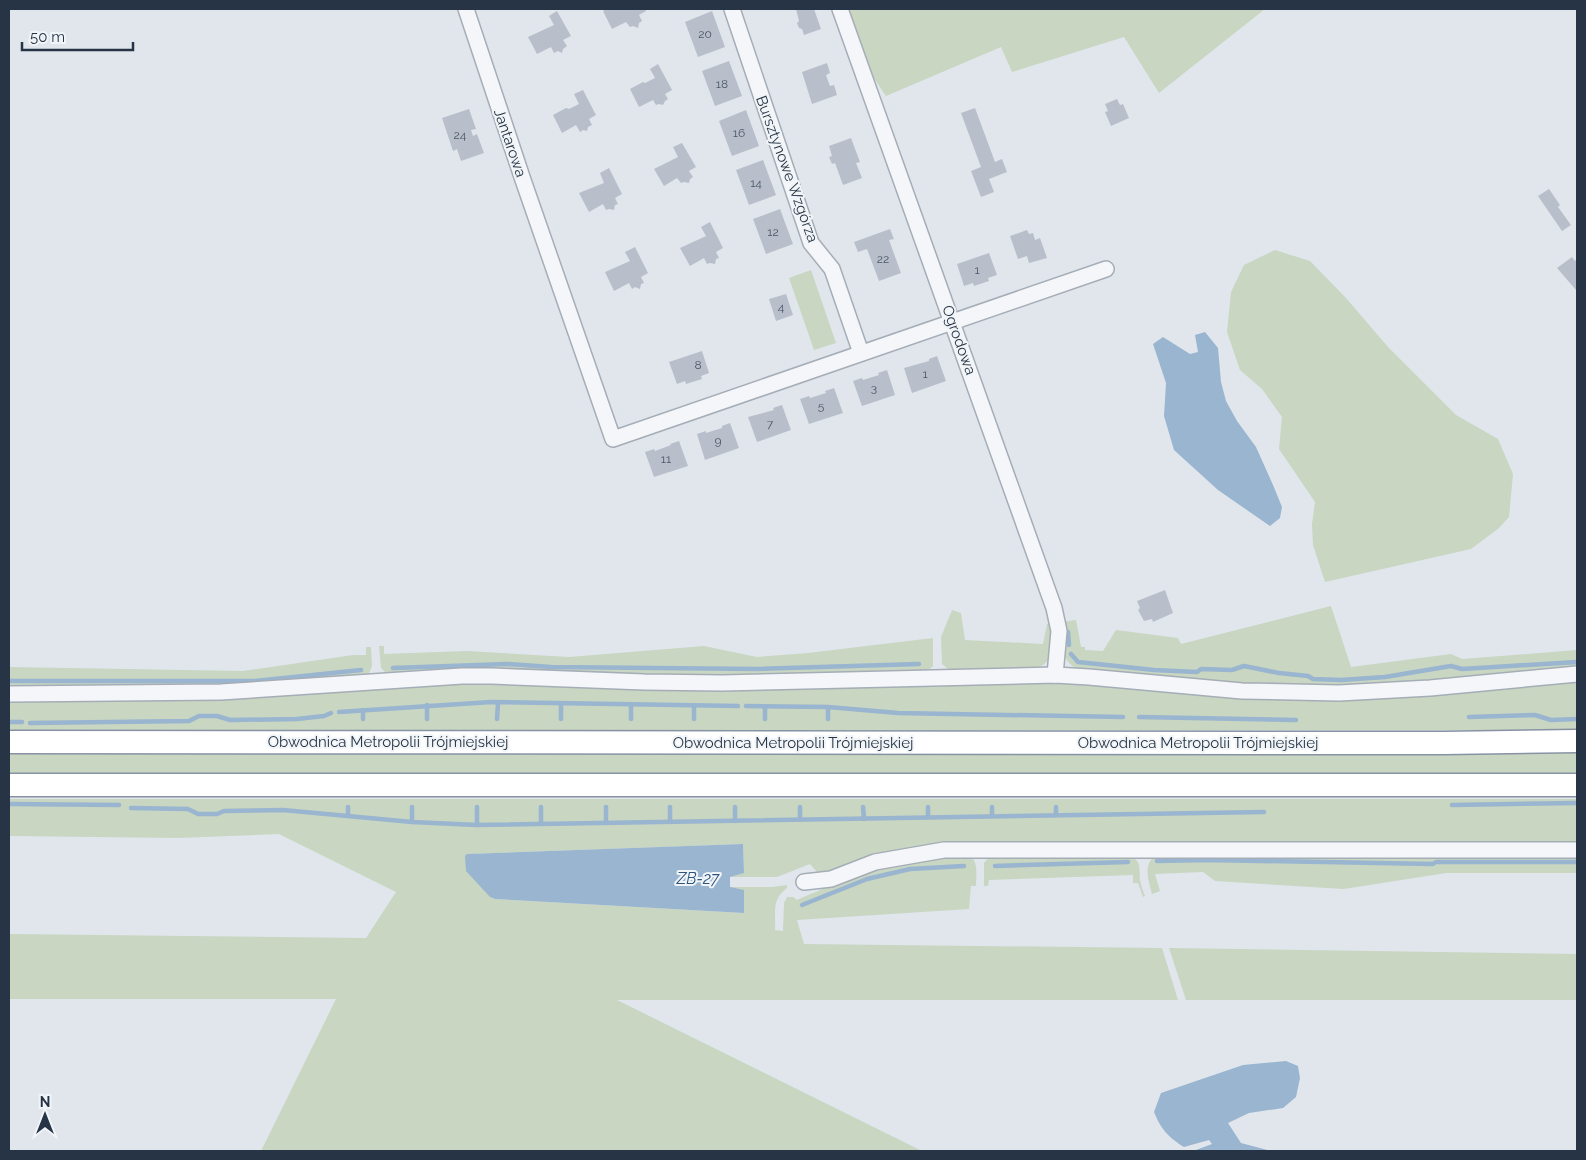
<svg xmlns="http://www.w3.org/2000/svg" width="1586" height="1160" viewBox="0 0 1586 1160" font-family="Raleway,sans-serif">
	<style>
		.green { fill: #c8d6c2 }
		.water { fill: #99b5cf }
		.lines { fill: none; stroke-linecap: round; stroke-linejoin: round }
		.stream { stroke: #99b5cf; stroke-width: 4.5 }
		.building { fill: #b8bfca }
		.minor-casing { stroke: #a5adb7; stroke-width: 18 }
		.highway-casing { stroke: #8793a4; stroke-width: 25 }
		.minor { stroke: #f5f6f9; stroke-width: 15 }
		.highway { stroke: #fff; stroke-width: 22 }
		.labels { text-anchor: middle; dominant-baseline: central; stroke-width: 4; stroke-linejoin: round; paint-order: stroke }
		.number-label { font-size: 12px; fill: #4b5766 }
		.street-label { font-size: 15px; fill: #273445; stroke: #f1f5f8 }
		.water-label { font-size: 16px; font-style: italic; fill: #2d547e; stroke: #f1f5f8 }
	</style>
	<rect width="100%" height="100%" fill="#e1e6ec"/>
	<g class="green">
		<path d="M849,9h416l-106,84 -35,-56 -112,35 -11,-25 -115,49 -15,-22z"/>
		<path d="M1275,250l35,11 36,37 42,49 68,68 42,24 15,35 -4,43 -10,11 -28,21 -146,33 -12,-37 -1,-21 3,-22 -36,-53 3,-32 -20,-28 -22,-19 -13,-38 4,-40 13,-27z"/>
		<path d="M811,270l25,73 -22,7 -25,-72z"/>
		<path d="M1331,606l20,61 100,-13 11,5 115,-9v17l-132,13 -87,6 -113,-1 -168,-16c-18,-10 -15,-29 -16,-47l15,-2 5,27h4v3l18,1 13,-21 62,8 3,6z"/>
		<path d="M952,610l9,3 4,27 78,4 4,-20 7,-1c-2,20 3,41 -21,46l-84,1 -7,-6 -1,-27z"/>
		<path d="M933,638v28l-3,3 -7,3 -166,5 -369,-2 -7,-7 -2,-22h5v8l83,-3 102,6 135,-11 53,11 51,-4z"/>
		<path d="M366,647h5l1,19 -4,10 -107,9 -252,3v-21l234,4 110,-16h13z"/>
		<path d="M1577,680v50h-1568v-30l238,-3 198,-14 616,-2 134,13z"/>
		<path d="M9,752h1568v24l-1568,1z"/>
		<path d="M9,799h1568v46h-616l-135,30 -8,-2 -8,-9 -33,13h-47l14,-4 -1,-29 -276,10 25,44 3,1 249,14 -14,-26h42l15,-2v3c-16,12 -11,24 -12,42l8,1 1,-28 3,-6h6l4,3c48,-21 100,-42 154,-43 7,-1 17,-3 22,2 5,6 3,20 3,27h-5l-2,23 -172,11 7,24 358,4 16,52h-561l305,151h-661l75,-152h-327v-65l357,4 30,-46 -117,-58 -101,4 -169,-2z"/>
		<path d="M990,856h140c12,5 9,13 10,24 1,6 3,11 5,16l-2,1 -5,-14h-5v-8l-144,5 -1,6h-4v-23z"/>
		<path d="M1156,856h421v17h-131l-102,16 -129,-8 -12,-9 -48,2 5,17 -8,3c-3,-12 -10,-31 4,-38z"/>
		<path d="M1169,948l408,6v46h-391z"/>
	</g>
	<g class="water">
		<path d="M1205,332l13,16 3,34 5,19 11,20 19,26 17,38 9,22 -2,11 -10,8 -52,-36 -44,-40 -10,-34 2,-33 -13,-39 10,-7 27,17 8,-2 -3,-17z"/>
		<path d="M743,844l1,29 -14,4v10l14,3v23l-249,-14 -5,-2 -24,-26 -1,-15 2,-2z"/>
		<path d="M1286,1061l12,5 2,12 -4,19 -13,11 -34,5 -21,10 13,20 30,8h-78l19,-7 -3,-4 -25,7c-16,-10 -23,-18 -30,-35l7,-19 82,-28z"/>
	</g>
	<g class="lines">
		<g class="stream">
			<path d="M1068,632l1,13"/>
			<path d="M1071,654l7,8 76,8 43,2 4,-3 31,1 12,-4 35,7 29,3 5,3 28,1 44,-3 66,-11 11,3 115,-7"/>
			<path d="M393,668l114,-4 44,3 206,2 162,-5"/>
			<path d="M9,681h246l106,-11"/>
			<path d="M561,704v15"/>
			<path d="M427,705v14"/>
			<path d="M694,706v13"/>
			<path d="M746,706l82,1 70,6 225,4"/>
			<path d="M339,712l152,-10 247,4"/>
			<path d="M1139,717l157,3"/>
			<path d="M1469,717l66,-2 16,5 26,-1"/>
			<path d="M363,719v-9"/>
			<path d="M497,719l1,-16"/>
			<path d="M631,719v-14"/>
			<path d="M765,719v-12"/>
			<path d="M828,719v-12"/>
			<path d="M9,722h13"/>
			<path d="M30,723l159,-2 10,-5h18l13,4 67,-1 27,-3 7,-3"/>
			<path d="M9,804l110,1"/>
			<path d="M1452,805l125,-2"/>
			<path d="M348,807v9"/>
			<path d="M477,807v18"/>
			<path d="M606,807v16"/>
			<path d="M800,807v12"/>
			<path d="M863,807l1,12"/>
			<path d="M928,807v10"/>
			<path d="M992,807v9"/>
			<path d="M1056,807v8"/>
			<path d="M131,808l57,1 10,5h19l7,-3 59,-1 129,12 65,3 787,-13"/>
			<path d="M735,821v-14"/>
			<path d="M412,822v-15"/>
			<path d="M670,822v-15"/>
			<path d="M541,824v-17"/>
			<path d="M1157,861l50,-1 226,4 3,-2h141"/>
			<path d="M995,866l133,-4"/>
			<path d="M802,905l65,-26 43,-10 54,-3"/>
		</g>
	</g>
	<g class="building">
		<path d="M606,9h39l1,2 -7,4 3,6 -3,2 -1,5 -5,-2 -3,1 -4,-5 -14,7 -9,-18z"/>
		<path d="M796,9h18l7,20 -17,6 -2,-6 -3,-1 -2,-5 2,-2z"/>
		<path d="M557,11l14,25 -8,4 4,6 -4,3 -1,4 -4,-2 -4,2 -3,-6 -14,7 -9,-17 26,-12 -5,-9z"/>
		<path d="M712,11l13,36 -27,10 -13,-35z"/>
		<path d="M729,61l13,35 -27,10 -13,-35z"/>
		<path d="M827,63l3,10 -4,2 4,11 4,-1 3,10 -25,9 -10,-32z"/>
		<path d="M658,64l14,26 -7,4 3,5 -3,2 -2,4 -4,-1 -3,1 -3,-5 -14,7 -9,-18 13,-7 2,1 10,-5 -5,-9z"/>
		<path d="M583,90l13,25 -7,4 3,6 -4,2 -1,4 -4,-1 -3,2 -4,-7 -14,8 -9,-18 13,-7 3,1 10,-5 -5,-10z"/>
		<path d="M1117,99l3,6 3,-1 6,14 -18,8 -6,-14 3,-1 -3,-7z"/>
		<path d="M975,108l20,54 7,-3 5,13 -18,7 5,13 -13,5 -10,-26 10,-4 -20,-54z"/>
		<path d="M469,109l7,20 -5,1 2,6 4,-2 7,19 -23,8 -4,-12 -4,2 -11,-33z"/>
		<path d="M746,110l13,36 -27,10 -13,-35z"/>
		<path d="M851,138l9,24 -4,1 6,15 -19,7 -8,-22 -3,1 -3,-7 3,-1 -3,-10z"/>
		<path d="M682,143l14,24 -7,4 4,6 -3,2 -1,4 -5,-1 -3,1 -4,-5 -13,8 -10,-17 24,-12 -5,-10z"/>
		<path d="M763,160l13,35 -27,10 -13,-35z"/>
		<path d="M609,168l13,26 -7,4 3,6 -3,1 -1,5 -5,-1 -3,1 -3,-6 -14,8 -10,-19 25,-10 -4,-10z"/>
		<path d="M1549,189l11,16 -2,2 13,18 -9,6 -24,-35z"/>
		<path d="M780,209l13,35 -27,10 -13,-35z"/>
		<path d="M710,222l13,26 -7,4 3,6 -3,1 -1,5 -5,-1 -3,1 -3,-6 -14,8 -10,-18 26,-12 -5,-9z"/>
		<path d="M890,229l4,10 -5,1 12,33 -22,8 -12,-32 -9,3 -4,-10z"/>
		<path d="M1027,230l2,4 4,-1 2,7 5,-2 7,20 -18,5 -2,-7 -9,3 -8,-23z"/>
		<path d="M635,247l13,26 -7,4 3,6 -3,1 -1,5 -5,-2 -3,2 -3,-6 -15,8 -9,-19 25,-11 -5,-9z"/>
		<path d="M989,253l8,22 -9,3 1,3 -15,5 -1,-3 -9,3 -7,-22z"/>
		<path d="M1572,257l3,4 2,-2v30l-1,1 -19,-22z"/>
		<path d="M786,294l7,21 -17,6 -7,-22z"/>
		<path d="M702,351l7,22 -8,3 1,3 -16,5 -1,-3 -8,3 -8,-22z"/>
		<path d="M937,356l9,25 -34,12 -8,-25 25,-7v-2z"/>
		<path d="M887,370l8,25 -33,11 -9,-25 9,-3 1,2 16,-5 -1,-2z"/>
		<path d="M834,388l9,25 -34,11 -9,-25 9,-3 1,2 16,-5 -1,-2z"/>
		<path d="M782,405l9,25 -34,12 -9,-25 26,-7 -1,-2z"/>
		<path d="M730,423l9,25 -34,12 -8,-26 9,-3v2l16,-5v-2z"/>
		<path d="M679,441l9,25 -34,11 -9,-25 9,-3 1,2 16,-6 -1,-1z"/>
		<path d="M1165,590l8,23 -20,9 -1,-3 -8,2 -6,-11 2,-2 -3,-7z"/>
	</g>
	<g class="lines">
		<g class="minor-casing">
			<g id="minor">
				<path d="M466,9l57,171 90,259 493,-170"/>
				<path d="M732,9l79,234 21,26 29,84"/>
				<path d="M840,9l214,599 5,23 -4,44"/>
				<path d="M9,694l212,-2 241,-16h30l152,6 78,1 333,-8 34,2 153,14 97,2 91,-5 147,-14"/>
				<path d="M804,882l27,-3 44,-17 69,-12h633"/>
			</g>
		</g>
		<g class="highway-casing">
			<g id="highway">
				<path d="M9,742l1435,1 133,-2"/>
				<path d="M9,785h1568"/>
			</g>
		</g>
		<use href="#minor" class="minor"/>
		<use href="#highway" class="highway"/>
	</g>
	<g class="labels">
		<g class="number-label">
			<text x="705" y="34">20</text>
			<text x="722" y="84">18</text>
			<text x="739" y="133">16</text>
			<text x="460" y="135">24</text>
			<text x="756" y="183">14</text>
			<text x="773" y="232">12</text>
			<text x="883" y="259">22</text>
			<text x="977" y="270">1</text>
			<text x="781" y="307">4</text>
			<text x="698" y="365">8</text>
			<text x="925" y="374">1</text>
			<text x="874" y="388">3</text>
			<text x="821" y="406">5</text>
			<text x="770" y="424">7</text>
			<text x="718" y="441">9</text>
			<text x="666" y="459">11</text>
		</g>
		<g class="street-label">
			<text transform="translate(510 143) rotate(71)">Jantarowa</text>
			<text transform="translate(787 169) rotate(70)">Bursztynowe Wzgórza</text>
			<text transform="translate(959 340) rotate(70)">Ogrodowa</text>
			<text x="388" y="742">Obwodnica Metropolii Trójmiejskiej</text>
			<text x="793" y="743">Obwodnica Metropolii Trójmiejskiej</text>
			<text x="1198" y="743">Obwodnica Metropolii Trójmiejskiej</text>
		</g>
		<g class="water-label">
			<text x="698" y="878">ZB-27</text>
		</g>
	</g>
	<rect width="1586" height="1160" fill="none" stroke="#273445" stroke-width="20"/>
	<g transform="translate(45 1115)" stroke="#f1f5f8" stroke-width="4" paint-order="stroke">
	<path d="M0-4L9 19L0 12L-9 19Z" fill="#273445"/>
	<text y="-8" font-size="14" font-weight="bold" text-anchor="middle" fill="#273445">N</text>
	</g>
	<path d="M22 42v8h111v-8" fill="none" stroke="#273445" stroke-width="2.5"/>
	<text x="30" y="42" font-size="15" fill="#273445" stroke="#f1f5f8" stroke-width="4" paint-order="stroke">50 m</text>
</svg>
